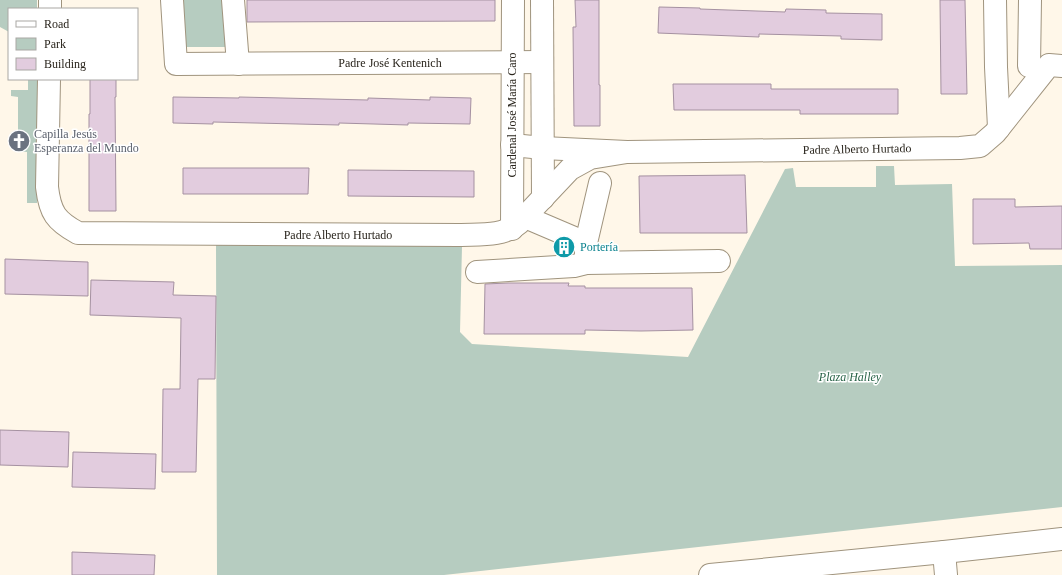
<svg xmlns="http://www.w3.org/2000/svg" width="1062" height="575" viewBox="0 0 1062 575" font-family="Georgia,serif">
	<style>
		.green { fill: #b6ccc0 }
		.building { fill: #e2ccde; stroke: #a591a1 }
		.lines { fill: none; stroke-linecap: round; stroke-linejoin: round }
		.minor-casing { stroke: #a0947e; stroke-width: 24 }
		.minor { stroke: #fff; stroke-width: 22 }
		.labels { text-anchor: middle; dominant-baseline: central; stroke-width: 3; stroke-linejoin: round; paint-order: stroke }
		.street-label { font-size: 12px; fill: #29241c; stroke: #fff }
		.worship-label { font-size: 12px; fill: #5b616d; stroke: #fff; text-anchor: start }
		.culture-label { font-size: 12px; fill: #0d838f; stroke: #fff; text-anchor: start }
		.park-label { font-size: 12px; font-style: italic; fill: #296348; stroke: #fff }
	</style>
	<rect width="100%" height="100%" fill="#fff7e9"/>
	<g class="green">
		<path d="M0,0h37v9h-28v23l-9,-5z"/>
		<path d="M180,0h45l1,47h-45z"/>
		<path d="M27,79h11l-1,124h-10v-51l-9,-1v-54l-7,-1v-6h17v-11z"/>
		<path d="M876,166h18l1,19 57,-1 3,82 107,-1v242l-618,68h-227l-1,-330 246,1 -2,86 12,12 216,13 97,-188 8,-1 3,19h80z"/>
	</g>
	<g class="building">
		<path d="M247,0h248v21l-248,1z"/>
		<path d="M575,0h24v85h1v41h-26l-1,-99h3z"/>
		<path d="M940,0h25l2,94h-26z"/>
		<path d="M659,7l41,1v1l85,3 1,-3 40,1v3l56,1v26l-41,-1v-3l-82,-2v3l-101,-4z"/>
		<path d="M90,79h26v18h-1l1,114h-27v-97h1z"/>
		<path d="M673,84h98v5h127v25h-98v-4h-126z"/>
		<path d="M173,97l66,1v-1l129,3v-2l62,2v-3l41,1 -1,26 -62,-1v2l-69,-2v2l-126,-3v2l-40,-1z"/>
		<path d="M183,168h126l-1,26h-125z"/>
		<path d="M348,170l126,1v26l-126,-1z"/>
		<path d="M745,175l2,58h-107l-1,-57z"/>
		<path d="M973,199h42v8l47,-1v43h-32l-1,-6 -56,1z"/>
		<path d="M5,259l83,3v34l-83,-2z"/>
		<path d="M91,280l83,2 -1,13 43,1 -1,83h-17l-2,93h-34l1,-83h17l1,-71 -91,-3z"/>
		<path d="M508,283h61l-1,3h17v2h107l1,42 -52,1 -56,-1v4h-101l1,-50z"/>
		<path d="M0,430l69,2 -1,35 -68,-2z"/>
		<path d="M73,452l83,2 -1,35 -83,-2z"/>
		<path d="M72,552l83,3 -1,20h-82z"/>
	</g>
	<g class="lines">
		<g class="minor-casing">
			<g id="minor">
				<path d="M172,0l4,64 366,-2"/>
				<path d="M233,0l5,64"/>
				<path d="M542,0l1,198"/>
				<path d="M995,0l1,67 3,61"/>
				<path d="M50,9v-9"/>
				<path d="M1029,66l1,-66"/>
				<path d="M49,79l-2,108c3,26 9,34 31,46l381,2c21,-1 43,2 60,-12l51,-54 20,-11 37,-6"/>
				<path d="M512,145l31,3 84,4 333,-4 20,-2 15,-13 54,-68 13,1"/>
				<path d="M525,217l61,26v20l133,-2"/>
				<path d="M512,229l1,-229"/>
				<path d="M586,243l14,-60"/>
				<path d="M477,272l97,-6 12,-3"/>
				<path d="M944,552l2,23"/>
				<path d="M710,575l234,-23 118,-13"/>
			</g>
		</g>
		<use href="#minor" class="minor"/>
	</g>
	<defs>
		<g id="church-disc" transform="scale(1.15)"><circle r="9.5" fill="#6b7280" stroke="#fff"/><path d="M-1.2-6h2.4v3.5h3.3v2.4h-3.3V6h-2.4V-.1h-3.3v-2.4h3.3Z" fill="#fff"/></g>
		<g id="building-disc" transform="scale(1.15)"><circle r="9.5" fill="#0f9aa8" stroke="#fff"/><path d="M-4-6H4V6H1V3H-1V6H-4ZM-2.5-4.3h1.7v1.8h-1.7ZM.8-4.3h1.7v1.8H.8ZM-2.5-1h1.7V.8h-1.7ZM.8-1h1.7V.8H.8Z" fill="#fff"/></g>
	</defs>
	<g fill-rule="evenodd">
		<use href="#church-disc" x="19" y="141"/>
		<use href="#building-disc" x="564" y="247"/>
	</g>
	<g class="labels">
		<g class="street-label">
			<text x="390" y="63">Padre José Kentenich</text>
			<text transform="translate(512 115) rotate(-90)">Cardenal José María Caro</text>
			<text transform="translate(857 149) rotate(-1)">Padre Alberto Hurtado</text>
			<text x="338" y="235">Padre Alberto Hurtado</text>
		</g>
		<g class="worship-label">
			<text x="34" y="134">Capilla Jesús<tspan x="34" dy="14">Esperanza del Mundo</tspan></text>
		</g>
		<g class="culture-label">
			<text x="580" y="247">Portería</text>
		</g>
		<g class="park-label">
			<text x="850" y="377">Plaza Halley</text>
		</g>
	</g>
	<rect x="8" y="8" width="130" height="72" fill="#ffffff" stroke="#a9a7a4"/>
	<rect x="16" y="21" width="20" height="6" fill="#ffffff" stroke="#a9a7a4"/>
	<text x="44" y="28" font-size="12" fill="#29241c">Road</text>
	<rect x="16" y="38" width="20" height="12" fill="#b6ccc0" stroke="#a9a7a4"/>
	<text x="44" y="48" font-size="12" fill="#29241c">Park</text>
	<rect x="16" y="58" width="20" height="12" fill="#e2ccde" stroke="#a9a7a4"/>
	<text x="44" y="68" font-size="12" fill="#29241c">Building</text>
</svg>
